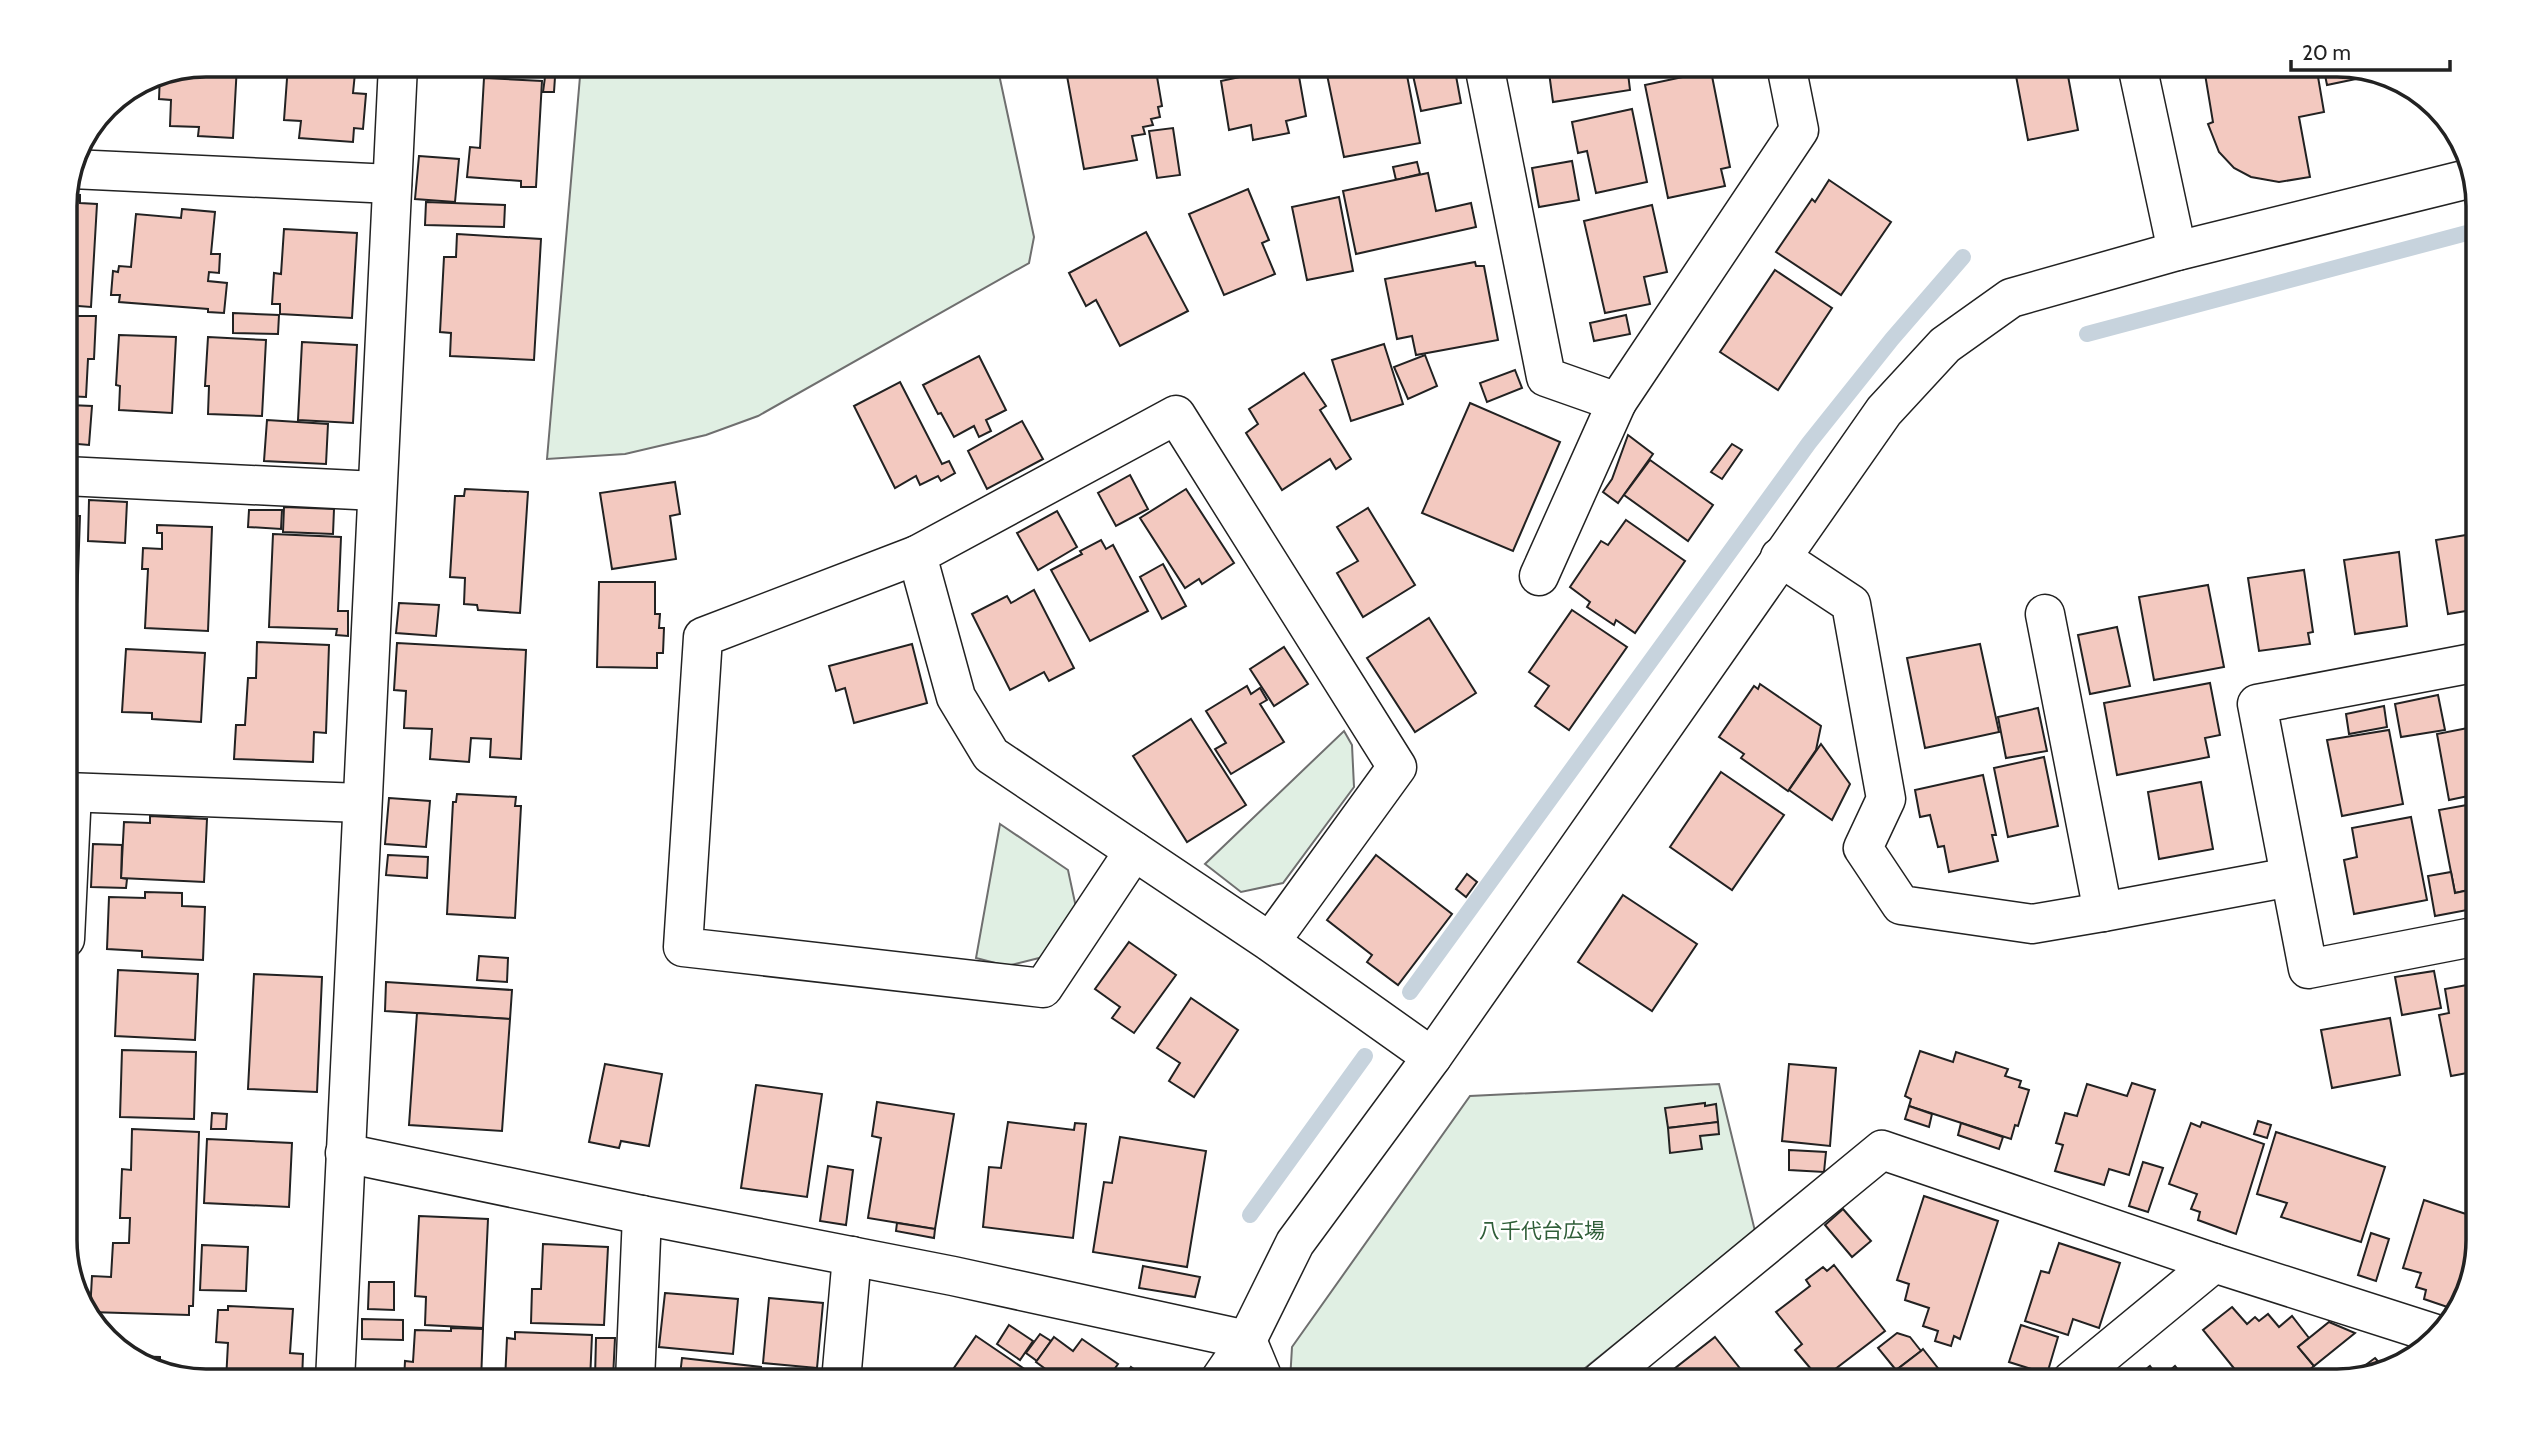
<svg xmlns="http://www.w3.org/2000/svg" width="2543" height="1446" viewBox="0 0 2543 1446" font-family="Cabin,'Noto Sans JP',sans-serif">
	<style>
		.green { fill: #e0efe3; stroke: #6f6f6f; stroke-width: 2 }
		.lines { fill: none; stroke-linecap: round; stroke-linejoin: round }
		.stream { stroke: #c7d3dd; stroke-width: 16 }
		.building { fill: #f3c9c0; stroke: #222; stroke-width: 2 }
		.minor-casing { stroke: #222; stroke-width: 41 }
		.tertiary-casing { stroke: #222; stroke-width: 41 }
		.minor { stroke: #fff; stroke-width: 38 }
		.tertiary { stroke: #fff; stroke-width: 38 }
		.labels { text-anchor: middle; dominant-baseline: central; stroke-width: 5; stroke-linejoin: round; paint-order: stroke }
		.park-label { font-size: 21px; fill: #2f5e38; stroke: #fff }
		.rim { fill: none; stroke: #222; stroke-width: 3.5 }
	</style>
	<rect width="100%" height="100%" fill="#fff"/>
	<g class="green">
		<path d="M581,65h416l37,172 -5,26 -271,153 -52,19 -81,19 -78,5z"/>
		<path d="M1344,731l8,14 2,42 -71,96 -42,9 -36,-28z"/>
		<path d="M1000,824l68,46 9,42 -30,44 -40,10 -31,-8z"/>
		<path d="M1719,1084l36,147 -186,150h-279l2,-34 178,-251z"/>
	</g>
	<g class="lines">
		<g class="stream">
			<path d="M2087,334l391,-104"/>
			<path d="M1410,992l399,-549 83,-104 71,-82"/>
			<path d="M1250,1215l115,-159"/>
		</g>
	</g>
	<g class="building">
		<path d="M206,65h31l-4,73 -35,-2 1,-9 -29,-1 1,-26 -12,-1 1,-25z"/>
		<path d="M288,65h48l-1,7 20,1 -2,20 13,1 -3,35 -9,-1 -1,14 -54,-4 2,-17 -17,-1z"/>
		<path d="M1065,65h90l7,41 -4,1 2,10 -9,2 2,6 -10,2 2,7 -13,2 5,24 -53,9z"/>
		<path d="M1238,65h59l9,51 -20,5 3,12 -36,7 -2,-15 -22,5 -8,-49 19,-4z"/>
		<path d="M1325,65h80l15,78 -76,14z"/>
		<path d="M1442,65h12l7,38 -40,8 -9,-40z"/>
		<path d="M1548,65h79l3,25 -77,12z"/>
		<path d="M2014,65h52l12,65 -50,10z"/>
		<path d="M2196,65h59l-57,10z"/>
		<path d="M2255,65h61l8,47 -25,5 11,60 -31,5 -28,-5 -17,-9 -15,-16 -11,-28 5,-2 -8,-48z"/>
		<path d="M2323,65h14l38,10 -48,10z"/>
		<path d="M1711,71l19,96 -9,2 4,17 -57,12 -23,-113z"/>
		<path d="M545,77h10l-1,15h-11z"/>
		<path d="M484,78l58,3 -6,106h-15v-6l-54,-4 3,-30 10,1z"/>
		<path d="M1632,109l15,73 -51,11 -9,-42 -9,2 -6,-31z"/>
		<path d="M1173,128l7,47 -23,3 -8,-47z"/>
		<path d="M419,156l40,3 -4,43 -40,-3z"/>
		<path d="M1572,161l7,39 -40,7 -7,-39z"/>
		<path d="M1417,162l3,12 -24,6 -3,-13z"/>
		<path d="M1428,173l8,38 35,-8 5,24 -120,27 -13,-63z"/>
		<path d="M1829,180l62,42 -50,73 -65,-43 36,-53 3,3z"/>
		<path d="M1248,189l21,51 -7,3 13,31 -51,21 -35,-81z"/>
		<path d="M66,194l14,1v8l17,1 -6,103 -26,-2z"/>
		<path d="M1339,197l14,74 -46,9 -15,-73z"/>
		<path d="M426,202l79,3 -1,22 -79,-2z"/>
		<path d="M1652,205l15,67 -23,5 6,27 -45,9 -21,-92z"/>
		<path d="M182,209l33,3 -4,42h9l-1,19 -10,-1 -1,9 19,2 -3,30 -16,-1v-3l-89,-7 1,-7h-9l2,-24 5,1 1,-6 12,1 5,-53 45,4z"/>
		<path d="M284,229l73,4 -5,85 -72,-4v-10h-8l2,-31 7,1z"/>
		<path d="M1146,232l42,79 -68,35 -24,-46 -10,6 -17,-33z"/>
		<path d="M457,234l84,5 -7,121 -84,-4 1,-23 -11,-1 4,-75h12z"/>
		<path d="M1475,262l1,4h8l14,74 -82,15 -4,-19 -15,3 -12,-60z"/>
		<path d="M1775,270l57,38 -54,82 -58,-38z"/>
		<path d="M233,313l46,2 -1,19 -45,-1z"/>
		<path d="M1626,315l4,19 -36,7 -4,-18z"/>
		<path d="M77,316h19l-2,43h-6l-2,38 -20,-1 -1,17v-94h12z"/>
		<path d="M119,335l57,2 -4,76 -53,-3 1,-24 -4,-1z"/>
		<path d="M208,337l58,3 -4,76 -54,-2 1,-28h-4z"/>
		<path d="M302,342l55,3 -4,78 -55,-3z"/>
		<path d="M1384,344l19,60 -52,17 -19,-61z"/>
		<path d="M1425,355l12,31 -29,13 -14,-32z"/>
		<path d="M979,356l27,54 -20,10 5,11 -12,6 -5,-11 -20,11 -13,-24 -3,1 -15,-29z"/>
		<path d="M1515,370l7,18 -35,14 -7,-19z"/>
		<path d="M1304,373l22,33 -6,4 31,49 -15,10 -6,-10 -48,31 -36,-57 12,-9 -9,-15z"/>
		<path d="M900,382l42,82 7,-3 6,12 -14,8 -3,-5 -18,9 -4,-9 -21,12 -41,-82z"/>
		<path d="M1470,403l90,39 -47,109 -91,-38z"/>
		<path d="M69,405l23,1 -3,39 -23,-2z"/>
		<path d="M267,420l61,4 -2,40 -62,-3z"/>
		<path d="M1022,421l21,38 -56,30 -19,-38z"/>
		<path d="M1628,435l25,19 -35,49 -15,-11 9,-13z"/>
		<path d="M1732,444l10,6 -20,29 -11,-7z"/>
		<path d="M1650,460l63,45 -25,36 -64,-46z"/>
		<path d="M1130,475l18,34 -32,17 -18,-33z"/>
		<path d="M675,482l5,32 -10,2 6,43 -64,10 -12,-76z"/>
		<path d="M465,489l63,3 -8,121 -42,-3 -1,-5 -13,-1 1,-26 -15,-1 5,-81h9z"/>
		<path d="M1186,489l48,74 -32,21 -3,-5 -14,9 -45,-70z"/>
		<path d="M89,500l38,2 -2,41 -37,-2z"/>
		<path d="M284,507l50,2 -1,25 -50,-2z"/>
		<path d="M1368,508l47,77 -52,32 -26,-44 21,-12 -21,-34z"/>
		<path d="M249,510h33l-1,19 -33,-2z"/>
		<path d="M1057,511l20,36 -39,23 -21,-37z"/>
		<path d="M65,516h15l-3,89 -12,-1z"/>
		<path d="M1626,520l59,41 -50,72 -19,-13 -2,5 -27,-18 3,-5 -20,-15 31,-46 7,4z"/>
		<path d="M157,525l55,2 -4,104 -63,-3 3,-59h-6l1,-21 19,1v-16h-5z"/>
		<path d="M2478,533v76l-30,5 -12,-74z"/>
		<path d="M273,534l68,3 -3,74h10v25l-12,-1 1,-6 -68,-2z"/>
		<path d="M1101,540l5,9 7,-4 35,66 -58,30 -39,-71 31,-16 -2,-3z"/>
		<path d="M2399,552l8,74 -52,8 -11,-74z"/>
		<path d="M1163,564l23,42 -24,13 -22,-42z"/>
		<path d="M2304,570l9,62 -5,1 2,11 -51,7 -11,-73z"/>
		<path d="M599,582h56v32h5l-1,14h5l-1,25h-6v15l-60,-1z"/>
		<path d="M2208,585l16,82 -70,13 -15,-83z"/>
		<path d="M1034,590l40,78 -25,13 -5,-9 -34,18 -38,-76 35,-18 4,7z"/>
		<path d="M399,603l40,2 -3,31 -40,-3z"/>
		<path d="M1572,610l55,37 -58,83 -34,-24 14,-20 -20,-14z"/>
		<path d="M1429,618l47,75 -61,39 -48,-74z"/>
		<path d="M2117,627l13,59 -40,8 -12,-59z"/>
		<path d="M257,642l72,3 -3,88 -12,-1 -1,30 -79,-3 2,-34h9l3,-47h8z"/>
		<path d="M65,643l9,1 -4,119h-5z"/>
		<path d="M397,643l129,7 -5,109 -31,-2 1,-18 -20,-1 -2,24 -39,-3 2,-30 -28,-1 2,-37 -12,-1z"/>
		<path d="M912,644l15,59 -73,20 -9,-35 -9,3 -7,-25z"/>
		<path d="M1980,644l19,88 -74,16 -18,-90z"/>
		<path d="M1284,647l24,37 -34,22 -24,-37z"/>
		<path d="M126,649l79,4 -4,69 -49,-3v-6l-30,-1z"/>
		<path d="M2210,683l10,52 -15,3 4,19 -92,18 -13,-72z"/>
		<path d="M1760,684l61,42 -5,24 -28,41 -47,-33 3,-4 -25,-17 35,-51 4,3z"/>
		<path d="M1247,686l4,8 9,-6 7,12 -7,4 24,38 -53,32 -16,-25 11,-6 -20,-32z"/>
		<path d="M2438,695l7,35 -44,7 -6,-33z"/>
		<path d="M2384,706l3,21 -38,7 -3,-20z"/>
		<path d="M2038,708l9,43 -41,7 -8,-41z"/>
		<path d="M1191,719l55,86 -59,37 -54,-86z"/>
		<path d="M2478,726v68l-29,6 -12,-66z"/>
		<path d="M2389,730l14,74 -61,12 -15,-76z"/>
		<path d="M1821,744l29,40 -18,36 -43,-30z"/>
		<path d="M2044,757l14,69 -50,11 -14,-69z"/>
		<path d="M1721,772l63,43 -52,75 -62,-43z"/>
		<path d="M1983,775l13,60h-4l6,26 -49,11 -5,-26 -6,1 -8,-32 -10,2 -5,-27z"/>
		<path d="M2201,782l12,67 -54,10 -11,-67z"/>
		<path d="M457,794l59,3 -1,9h6l-6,112 -68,-4 6,-112h3z"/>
		<path d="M389,798l41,3 -4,46 -41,-3z"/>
		<path d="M2478,803v85l-23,5 -16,-83z"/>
		<path d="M150,816l57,3 -3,63 -83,-4 3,-56 26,1z"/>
		<path d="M2411,817l16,83 -73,14 -10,-54 13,-3 -5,-29z"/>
		<path d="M93,844l29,1 -1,33 6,1 -1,9 -35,-1z"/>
		<path d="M388,855l40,2 -1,21 -41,-3z"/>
		<path d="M1376,855l76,59 -54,71 -31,-23 5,-7 -45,-35z"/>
		<path d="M2451,872l4,21 23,-5v20l-43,8 -7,-40z"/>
		<path d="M1467,874l10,8 -11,15 -10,-8z"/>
		<path d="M145,892l37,1v13l23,1 -2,53 -61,-3v-6l-35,-2 2,-52 36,1z"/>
		<path d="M1623,895l74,49 -45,67 -74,-49z"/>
		<path d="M1129,942l47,33 -42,58 -22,-15 8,-11 -25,-18z"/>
		<path d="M479,956l29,2 -1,24 -30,-2z"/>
		<path d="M118,970l80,4 -3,66 -80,-4z"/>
		<path d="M2434,971l7,37 -39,7 -7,-38z"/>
		<path d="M254,974l68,3 -5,115 -69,-3z"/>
		<path d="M386,982l126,8 -2,29 -125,-8z"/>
		<path d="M2478,983v88l-27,5 -12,-61 10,-2 -4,-24z"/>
		<path d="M1191,998l47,32 -44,67 -25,-16 11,-18 -23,-15z"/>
		<path d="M417,1013l93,6 -8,112 -93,-6z"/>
		<path d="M2390,1018l10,57 -68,13 -11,-58z"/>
		<path d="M122,1050l74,2 -2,67 -74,-2z"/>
		<path d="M1920,1051l33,11 3,-10 52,17 -3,7 16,5 -2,6 10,3 -11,36 -3,-1 -4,14 -102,-33 2,-7 -6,-3z"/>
		<path d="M605,1064l57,10 -13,72 -28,-5 -2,7 -30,-6z"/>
		<path d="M1789,1064l47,4 -6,78 -48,-5z"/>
		<path d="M2132,1083l23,7 -26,85 -20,-6 -5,16 -49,-14 8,-26 -7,-2 9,-30 12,3 10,-32 40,12z"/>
		<path d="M756,1085l66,9 -15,103 -66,-9z"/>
		<path d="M877,1102l77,12 -19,115 -67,-11 13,-80 -9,-2z"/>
		<path d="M1705,1103v3l11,-2 2,18 -50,6 -3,-20z"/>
		<path d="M1909,1106l23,8 -3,13 -24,-8z"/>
		<path d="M212,1113l15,1 -1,15h-15z"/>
		<path d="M2258,1121l13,4 -4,13 -13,-4z"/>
		<path d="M1008,1122l66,8 1,-7 11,1 -13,114 -90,-11 6,-60 12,1z"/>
		<path d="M1718,1122l1,12 -19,2 2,13 -32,4 -2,-25z"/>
		<path d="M2202,1122l62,22 -28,90 -38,-14 2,-8 -9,-3 6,-15 -28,-10 22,-61 9,4z"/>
		<path d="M1961,1123l42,14 -4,12 -41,-14z"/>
		<path d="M132,1129l67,3 -6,174h-4v9l-99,-3 2,-36 19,1 2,-34h16l1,-25h-10l2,-49 9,1z"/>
		<path d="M2276,1132l109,35 -24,75 -80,-25 6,-14 -30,-9z"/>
		<path d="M1120,1137l86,14 -19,116 -94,-15 11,-70 8,1z"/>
		<path d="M207,1139l85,4 -3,64 -85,-4z"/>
		<path d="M1789,1150l37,2 -2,20 -35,-2z"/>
		<path d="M2143,1162l20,6 -15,44 -19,-6z"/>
		<path d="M828,1166l25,4 -7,55 -26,-4z"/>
		<path d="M1924,1196l74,25 -38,118 -6,-3 -3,10 -16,-5 3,-10 -15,-5 6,-18 -24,-8 4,-16 -12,-4z"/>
		<path d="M2424,1200l54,18v22l-19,71 -35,-12 2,-9 -10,-3 5,-14 -18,-5z"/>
		<path d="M1843,1209l28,32 -19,16 -27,-32z"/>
		<path d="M419,1216l69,3 -5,109 -58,-3 1,-28 -11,-1z"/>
		<path d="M897,1223l38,6 -1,9 -38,-7z"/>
		<path d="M2371,1233l18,6 -13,42 -18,-6z"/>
		<path d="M2059,1243l61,20 -21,65 -26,-9 -5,16 -43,-14 16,-50 8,2z"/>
		<path d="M543,1244l65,3 -4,78 -73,-2 1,-34h9z"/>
		<path d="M202,1245l46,2 -2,44 -46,-1z"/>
		<path d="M1834,1265l51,66 -59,45 -4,-6 -6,5 -21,-25 7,-6 -26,-32 34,-26 -4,-6 17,-13 4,4z"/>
		<path d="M1143,1266l57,11 -5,20 -56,-9z"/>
		<path d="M369,1282h25v28l-26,-1z"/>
		<path d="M665,1293l73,6 -5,55 -74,-7z"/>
		<path d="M769,1298l54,5 -6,65 -54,-5z"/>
		<path d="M228,1306l65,3 -3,44 13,1 -1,27h-76l2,-38 -12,-1 2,-32h10z"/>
		<path d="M2232,1307l15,17 8,-7 4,4 9,-7 11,13 13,-11 17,22 -11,9 16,19 -18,15h-68l9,-9 -34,-42z"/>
		<path d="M362,1319l41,1v20l-41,-1z"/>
		<path d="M2329,1322l26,11 -41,33 -16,-19z"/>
		<path d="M1009,1325l24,16 -13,19 -23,-16z"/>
		<path d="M2021,1325l37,12 -11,37 -38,-12z"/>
		<path d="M451,1328l32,1 -2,52h-77l1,-20 8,1 2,-32 36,1z"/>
		<path d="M515,1332l77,3 -2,46h-85l2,-43 8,1z"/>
		<path d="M1897,1333l13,4 11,14 -25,19 -18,-22z"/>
		<path d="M1040,1334l11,7 -14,20 -11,-8z"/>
		<path d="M976,1336l66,45h-97z"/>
		<path d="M1054,1337l19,14 9,-12 36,25 -12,17h-44l-26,-19z"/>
		<path d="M1715,1337l35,44h-81l-4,-5z"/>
		<path d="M596,1338h19l-2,40h-18z"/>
		<path d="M1923,1349l25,32h-66l39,-30z"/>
		<path d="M129,1356l31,1v12l-24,-7z"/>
		<path d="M682,1358l79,9 -1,7 26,4v3h-119l2,-8 11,2z"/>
		<path d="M2375,1358l8,9 7,-6 4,5 -41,11 -1,-2z"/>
		<path d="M2150,1366l10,13 15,-13 12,15h-56z"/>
		<path d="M1131,1367l20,14h-30z"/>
		<path d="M790,1374l30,4v3h-31z"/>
	</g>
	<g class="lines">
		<g class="minor-casing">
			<g id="minor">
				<path d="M1484,65l62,312 71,25 182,-272 -13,-65"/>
				<path d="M72,169l320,15"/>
				<path d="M65,476l312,15"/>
				<path d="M917,555l-214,82 -20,310 360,41 91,-137"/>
				<path d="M1780,557l71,47 35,195 -23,49 38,57 131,19 71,-12"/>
				<path d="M1539,576l78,-174"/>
				<path d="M2045,614l58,298 187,-35"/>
				<path d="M2478,662l-221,42 51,265 170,-33"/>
				<path d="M65,792l297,11"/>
				<path d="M65,939l7,-147"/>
				<path d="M1270,942l127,-175 -221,-352 -259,140 39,142 35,58 279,187 162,115"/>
				<path d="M345,1153l297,62 311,61 294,64 17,41"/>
				<path d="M335,1381l63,-1316"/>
				<path d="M635,1381l7,-166"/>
				<path d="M841,1381l11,-125"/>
				<path d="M1601,1381l281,-231 332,113 222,71"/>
				<path d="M2071,1381l143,-118"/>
			</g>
		</g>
		<g class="tertiary-casing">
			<g id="tertiary">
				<path d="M2137,65l40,186"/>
				<path d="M1219,1381l28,-41 48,-97 137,-186 452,-646 61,-66 66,-47 166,-47 295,-73"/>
			</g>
		</g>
		<use href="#minor" class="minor"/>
		<use href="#tertiary" class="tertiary"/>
	</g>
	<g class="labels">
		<g class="park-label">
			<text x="1542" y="1230">八千代台広場</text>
		</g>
	</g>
	<path d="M0 0H2543V1446H0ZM206 77H2337A129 129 0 0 1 2466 206V1240A129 129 0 0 1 2337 1369H206A129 129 0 0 1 77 1240V206A129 129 0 0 1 206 77Z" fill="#fff" fill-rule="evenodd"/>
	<path class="rim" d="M206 77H2337A129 129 0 0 1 2466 206V1240A129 129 0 0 1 2337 1369H206A129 129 0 0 1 77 1240V206A129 129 0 0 1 206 77Z"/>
	<path d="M2291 60v10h159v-10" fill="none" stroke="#222222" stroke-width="3.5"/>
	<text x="2302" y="60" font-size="21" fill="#222222" stroke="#ffffff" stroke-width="5" paint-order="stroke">20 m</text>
</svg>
